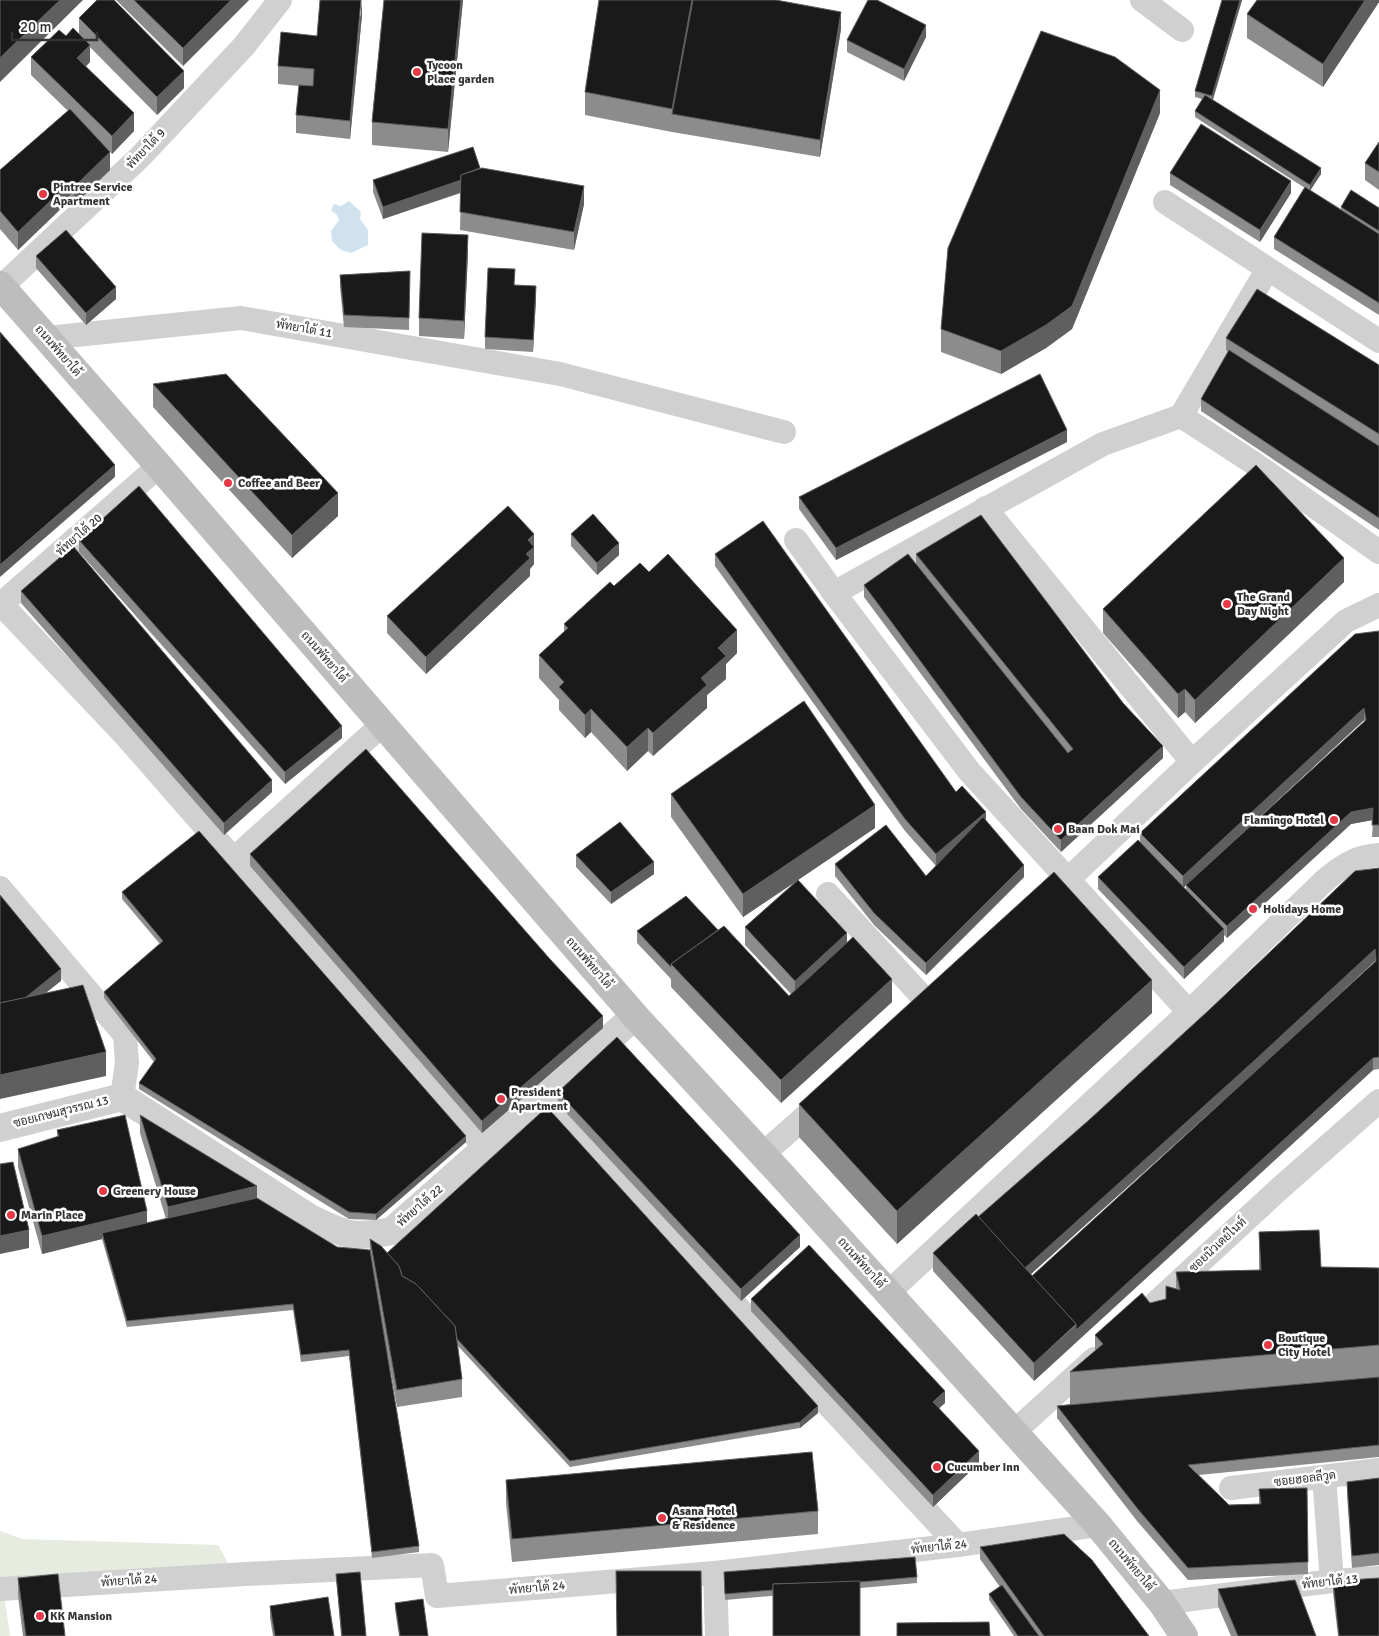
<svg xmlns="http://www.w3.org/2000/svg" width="1379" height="1636" viewBox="0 0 1379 1636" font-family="Signika,Sarabun,sans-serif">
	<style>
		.green { fill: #e6ecdf }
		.water { fill: #cfe2ee }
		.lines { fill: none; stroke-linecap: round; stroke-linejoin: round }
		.minor { stroke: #d0d0d0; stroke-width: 24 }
		.tertiary { stroke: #d0d0d0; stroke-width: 28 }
		.secondary { stroke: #bdbdbd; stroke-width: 28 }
		.wall { fill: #8c8c8c; fill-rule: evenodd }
		.shaded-wall { fill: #5f5f5f }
		.building { fill: #1a1a1a; stroke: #5f5f5f }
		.poi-dot { fill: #e63946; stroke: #fff; stroke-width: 2 }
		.labels { text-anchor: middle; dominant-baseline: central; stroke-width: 5; stroke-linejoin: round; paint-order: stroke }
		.poi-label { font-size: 12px; font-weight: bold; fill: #333; stroke: #fff; text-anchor: start }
		.street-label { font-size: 12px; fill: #333; stroke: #fff }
	</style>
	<rect width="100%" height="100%" fill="#fff"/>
	<path class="green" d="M0,1531l23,8 195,6 14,25 -230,11 8,55h-10z"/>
	<path class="water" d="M349,201l12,11 -1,7 8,11v15l-17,8 -10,-3 -9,-9 -1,-10 8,-11 -2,-5 -6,-5 3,-6 7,2z"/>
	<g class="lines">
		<g class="minor">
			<path d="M1142,0l40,30"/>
			<path d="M1165,202l214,139"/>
			<path d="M1,287l139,-130 104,-111 36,-46"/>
			<path d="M47,338l194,-20 319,56 224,58"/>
			<path d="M1181,416l71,46 127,90"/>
			<path d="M985,508l207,254"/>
			<path d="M796,540l38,53 135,178 220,241"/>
			<path d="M834,593l269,-149 78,-28 86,-146"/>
			<path d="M0,603l126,133 360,412"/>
			<path d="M0,605l159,-139"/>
			<path d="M234,859l149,-135"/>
			<path d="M0,888l125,147 2,28 -5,34"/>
			<path d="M828,894l102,111"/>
			<path d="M1041,905l151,-143 154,-141 33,-16"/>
			<path d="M543,1097l415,448"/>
			<path d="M763,1154l60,-53"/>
			<path d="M888,1293l301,-281 134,-130c17,-15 33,-26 56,-27"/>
			<path d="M1134,1323l144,-133 101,-89"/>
			<path d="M1014,1432l80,-73"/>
			<path d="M1324,1477l8,104"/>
			<path d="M1231,1488l148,-18"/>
			<path d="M715,1573l2,63"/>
			<path d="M0,1589l246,-15 186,-9 5,31 278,-23 243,-28 140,-20"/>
			<path d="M1162,1603l170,-22 47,-3"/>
		</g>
		<path class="tertiary" d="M0,1128l122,-31 188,121c35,17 42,21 82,13l243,-215"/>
		<path class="secondary" d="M0,285l159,181 476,550 144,156 319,353 64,78 22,33"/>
	</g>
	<g class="wall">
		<path d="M116,0h133l-66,66z"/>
		<path d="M463,0l-15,152 -76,-7v-23z"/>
		<path d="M1222,0h20l-29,100 108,74 -11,16 31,19v-2l38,1v107l-105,-66v-12l31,-49 -110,-71v-6l7,-12 -7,-2v-6z"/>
		<path d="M1379,0v2l-56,85 -76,-49v-24z"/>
		<path d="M362,15l-12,124 -54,-6v-18l3,-29 -21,-2v-18z"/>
		<path d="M79,18l105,70 -27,27 -67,-68v15l-4,4 48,65 -22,23 -2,-2v18l-36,35 -4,-5 -52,50 -18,-21v-59l68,-59 -37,-36v-18l35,-21 13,-2z"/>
		<path d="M841,29l-21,128 -148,-25 -87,-17v-23z"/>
		<path d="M926,37l-22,44 -57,-29v-12z"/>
		<path d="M1160,113l-88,216 -26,19 -45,26 -60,-22v-23z"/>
		<path d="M1379,142v48l-14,-10v-17z"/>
		<path d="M480,168l104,36 -10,46 -114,-20 1,-37 -78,26 -10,-27v-12z"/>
		<path d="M1170,173l121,20 -31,49 -90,-57z"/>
		<path d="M468,253l-4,86 -45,-3v-18z"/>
		<path d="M36,256l80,43 -30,26 -50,-57z"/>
		<path d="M410,271l-1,59 -65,-3 -4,-40v-12z"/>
		<path d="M515,285l21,13 -3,54 -48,-3v-12z"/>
		<path d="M1226,338l153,27v165l-178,-119v-12l27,-47 -2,-2z"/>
		<path d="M153,384l185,132 -46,42 -139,-151z"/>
		<path d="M1067,442l-231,118 -37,-51v-12z"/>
		<path d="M571,534l48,21 -22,20 -26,-29z"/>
		<path d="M79,540l263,198 -57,46 -206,-232z"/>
		<path d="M534,546v18l-4,5v7l-104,98 -39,-41v-17z"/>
		<path d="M715,554l241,238 30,28 38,57 -98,98 -52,-50 -39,-49v-12l91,12 10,-10 -31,-35 -190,-265z"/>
		<path d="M916,554l247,204 -102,94 -40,-43 -157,-212v-12l52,-21z"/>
		<path d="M649,572l88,81 -11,11v15l-19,16v13l-54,48 -5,-5 -21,20 -36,-39 -6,6 -26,-28v-10l-20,-22v-23l25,-23v-8l50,-38z"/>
		<path d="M1344,582l-149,141 -10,-11 -7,6 -75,-85v-24z"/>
		<path d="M21,591l251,201 -48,43 -203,-232z"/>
		<path d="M1379,631v206h-7l1,-17 -22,4 -124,114 -3,-3v6l-40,38 -86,-90v-12l42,-36v-8zM1364,720v2l-178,163v5l-2,-3z"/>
		<path d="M671,794l204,34 -77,52 49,63 45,59 -111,101 -110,-116v-8l-34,-36v-12l81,-1 71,66 2,-2 -46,-49v-18l49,-44 -51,34 -72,-100z"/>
		<path d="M250,854l353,174 -121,105 -232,-267z"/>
		<path d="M576,855l78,19 -43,30 -35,-37z"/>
		<path d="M1379,868v201l-6,1 -339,311 -101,-110v-18l45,-36zM1375,961l1,1 -100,91zM1244,1082l-212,194 -1,-2z"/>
		<path d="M122,892l344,250 -90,78 -27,-1 -210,-130v-6l15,-21 -50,-64v-6l56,-48 -38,-45z"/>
		<path d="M1152,1013l-255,231 -98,-107v-33z"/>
		<path d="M558,1092l242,155 -59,54 -183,-197z"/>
		<path d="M140,1115l117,83 80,49 33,3v-11l17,14 431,160 -18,15 -230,39 -112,-121 4,33v18l-65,10 -11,-61 33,200v6l-47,6 -23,-202 -48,6 -8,-52 -166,17 -25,-88 -60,15 -24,-87v-18l39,-12v-7l90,93 19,-4 -26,-86z"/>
		<path d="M1259,1232l62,35 58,1v189l-180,18 30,30 30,-1v-15l48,-1 1,86 -120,6 -51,-59 -80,-103v-12l13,-2v-32l25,-21v-16l55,-32 16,-4 10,-10v-17l83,-2z"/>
		<path d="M751,1299l194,104 -6,5 40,55 -46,44 -182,-196z"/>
		<path d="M1379,1478v87l-27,3 -5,-74v-12z"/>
		<path d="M506,1480l312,31v23l-306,28 -6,-59z"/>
		<path d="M980,1547l169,89h-135l-25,-36v-6l11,-7 -20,-28z"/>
		<path d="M724,1572l193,5v6l-192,17z"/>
		<path d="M336,1574l30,62h-25z"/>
		<path d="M18,1578l47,58h-42l-5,-40z"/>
		<path d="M1333,1581l46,55h-41l-5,-43z"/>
		<path d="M1218,1589l98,47h-85l-13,-30z"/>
		<path d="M395,1603l33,33h-29l-4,-27z"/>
		<path d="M270,1606l64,30h-61l-3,-18z"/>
	</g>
	<g class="shaded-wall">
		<path d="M60,0h23l-83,82v-24z"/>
		<path d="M231,0h18l-66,66v-18z"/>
		<path d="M362,0v15l-12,124v-18z"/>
		<path d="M461,0h2l-15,152v-23z"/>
		<path d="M692,0h4l-24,114v18v-23z"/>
		<path d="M1240,0h2l-30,102v-6z"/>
		<path d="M1365,0h14v2l-56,85v-23z"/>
		<path d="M841,12v17l-21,128v-17z"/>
		<path d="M926,25v12l-22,44v-12z"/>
		<path d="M90,45v17l-13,13v-17z"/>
		<path d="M184,71v17l-27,27v-18z"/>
		<path d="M1160,90v23l-88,216 -26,19 -45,26v-23z"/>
		<path d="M134,113v18l-22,23v-18z"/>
		<path d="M110,152v18l-36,35v-18z"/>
		<path d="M1321,168v6l-11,17v-6z"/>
		<path d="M482,173v12l-99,34v-12z"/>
		<path d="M1291,181v12l-31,49v-12z"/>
		<path d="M70,182v18l-52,50v-18z"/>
		<path d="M584,186v18l-10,46v-18z"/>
		<path d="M468,235v18l-4,86v-18z"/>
		<path d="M536,286v12l-3,54v-12z"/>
		<path d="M116,287v12l-30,26v-12z"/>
		<path d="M1067,430v12l-231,118v-12z"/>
		<path d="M115,465v12l-115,100v-12z"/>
		<path d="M338,493v23l-46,42v-23z"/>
		<path d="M534,534v30l-4,5v7l-104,98v-17z"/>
		<path d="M619,543v12l-22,20v-12z"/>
		<path d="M1344,558v24l-149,141v-23z"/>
		<path d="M737,630v23l-11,11v15l-19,16v13l-54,48v-23l48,-55 17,-30z"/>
		<path d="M1185,689v23l-7,6v-24z"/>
		<path d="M1364,708v12l-181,168v-12z"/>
		<path d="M591,709v23l-6,6v-23z"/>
		<path d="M342,726v12l-57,46v-12z"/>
		<path d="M648,728v23l-21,20v-24z"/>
		<path d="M1163,746v12l-102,94v-12z"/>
		<path d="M272,780v12l-48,43v-12z"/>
		<path d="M875,805v23l-132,89v-23z"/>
		<path d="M1373,808v12l-22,4 -124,114v-12l124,-114z"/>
		<path d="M986,812v12l-50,42v-12z"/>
		<path d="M654,862v12l-43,30v-12z"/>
		<path d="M1024,865v12l-98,98v-12z"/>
		<path d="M1224,929v12l-40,38v-12z"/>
		<path d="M847,933v17l-52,49v-18z"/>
		<path d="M1375,949v12l-120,111 -233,210v-12z"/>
		<path d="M61,969v12l-57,45v-12z"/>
		<path d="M892,979v23l-111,101v-23z"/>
		<path d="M1152,980v33l-255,231v-33z"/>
		<path d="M603,1016v12l-121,105v-12z"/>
		<path d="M106,1052v24l-106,23v-24z"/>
		<path d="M1373,1058v12l-339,311v-18z"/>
		<path d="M466,1136v6l-90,78v-6z"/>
		<path d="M257,1186v18l-89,21v-18z"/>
		<path d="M147,1211v18l-45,4v6l-60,15v-18z"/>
		<path d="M29,1230v18l-29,6v-18z"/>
		<path d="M800,1235v12l-59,54v-12z"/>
		<path d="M945,1391v12l-12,11v-12z"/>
		<path d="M818,1406v7l-18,15v-6z"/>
		<path d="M979,1451v12l-46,44v-12z"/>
	</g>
	<g class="building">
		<path d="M0,0h60l-60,58z"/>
		<path d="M97,0h17l70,71 -27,26 -78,-79z"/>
		<path d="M134,0h97l-48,48z"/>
		<path d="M320,0h41l-11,121 -54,-6 3,-30 14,1 1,-17 -36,-3 3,-34 36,4z"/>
		<path d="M384,0h77l-13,129 -76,-7z"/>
		<path d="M599,0h93l-20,109 -87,-17z"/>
		<path d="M693,0h83l65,12 -21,128 -148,-26z"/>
		<path d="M868,0h9l49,25 -22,44 -57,-29z"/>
		<path d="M1222,0h18l-28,96 -17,-5z"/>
		<path d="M1257,0h108l-42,64 -76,-50z"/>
		<path d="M73,28l17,17 -13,13 57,55 -22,23 -81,-79 28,-27 7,6z"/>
		<path d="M1041,31l74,26 45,33 -88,216 -26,19 -45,26 -60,-22 7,-81z"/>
		<path d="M1205,95l116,73 -11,17 -115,-74z"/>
		<path d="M70,109l40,43 -36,35 -4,-5 -52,50 -18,-21v-41z"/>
		<path d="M1201,124l90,57 -31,49 -90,-57z"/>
		<path d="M1379,142v30l-14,-9z"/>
		<path d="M473,147l7,21 -19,7v5l-78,27 -10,-27z"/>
		<path d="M482,168l102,18 -10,46 -114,-20 1,-37z"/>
		<path d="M1305,187l74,47v69l-105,-66z"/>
		<path d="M1351,190l28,18v23l-38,-24z"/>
		<path d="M66,230l50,57 -30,26 -50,-57z"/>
		<path d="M422,233l46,2 -4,86 -45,-3z"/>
		<path d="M488,268l27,1 -1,16 22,1 -3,54 -48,-3z"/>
		<path d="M410,271l-1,47 -65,-3 -4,-40z"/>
		<path d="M1257,289l122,76v69l-153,-96z"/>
		<path d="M0,332l115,133 -115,100z"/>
		<path d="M1229,350l150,96v72l-178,-119z"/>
		<path d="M226,374l112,119 -46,42 -139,-151z"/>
		<path d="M1040,374l27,56 -231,118 -37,-51z"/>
		<path d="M1256,465l88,93 -149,142 -10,-11 -7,5 -75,-85z"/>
		<path d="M139,486l203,240 -57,46 -206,-232z"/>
		<path d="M508,506l26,28 -6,6 6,7 -8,7 4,4 -104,99 -39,-41z"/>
		<path d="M593,514l26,29 -22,20 -26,-29z"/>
		<path d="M981,515l142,188 40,43 -102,94 -40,-43 -157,-212 44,-31 160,199 5,-4 -157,-195z"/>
		<path d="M763,521l193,271 6,-6 24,26 -50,42 -31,-35 -190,-265z"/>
		<path d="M73,546l199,234 -48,43 -203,-232z"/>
		<path d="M668,554l69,76 -19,18 8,8 -25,22 6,7 -54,48 -5,-5 -21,19 -36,-38 -6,6 -26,-28 5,-5 -25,-27 29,-27 -4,-4 46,-42 4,4 26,-23 9,9z"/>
		<path d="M1379,631v194h-7l1,-17 -22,4 -124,114 -41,-41 180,-165 -2,-12 -181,168 -43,-43 215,-199z"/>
		<path d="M804,701l71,104 -132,89 -72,-100z"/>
		<path d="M366,749l183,209 54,58 -121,105 -232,-267z"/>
		<path d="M983,817l41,48 -98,98 -52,-50 -39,-49 51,-39 40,51z"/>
		<path d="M620,822l34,40 -43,30 -35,-37z"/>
		<path d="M199,831l267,305 -90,78 -27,-2 -210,-129 17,-24 -52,-67 59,-51 -41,-49z"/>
		<path d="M1138,840l86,89 -40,38 -86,-90z"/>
		<path d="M1379,868v189l-6,1 -297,272v-6l-44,-48 344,-315 -1,-12 -120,111 -230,208 -47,-51 111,-97 120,-110 146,-139z"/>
		<path d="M1054,872l98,108 -255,231 -98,-107z"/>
		<path d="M798,880l49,53 -52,48 -50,-54z"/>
		<path d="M0,895l61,74 -36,29 -25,5z"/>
		<path d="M686,896l32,34 -47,34v3l-34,-36z"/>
		<path d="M724,926l65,70 64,-59 39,42 -111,101 -110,-116z"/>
		<path d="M83,985l23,67 -106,23v-72z"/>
		<path d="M617,1037l183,198 -59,54 -183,-197z"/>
		<path d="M547,1107l271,299 -18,16 -230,39 -113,-122 -2,-13 -39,-42 -14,-8 -3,-10 -12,-13z"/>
		<path d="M125,1115l22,96 -105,25 -24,-87 41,-13 -2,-6z"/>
		<path d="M140,1115l117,71 -89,21z"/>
		<path d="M13,1162l16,68 -29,6v-72z"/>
		<path d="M257,1198l80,49 33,3 49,296 -47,6 -23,-202 -48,5 -8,-51 -166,17 -25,-88z"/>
		<path d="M976,1214l100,110 -42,39 -101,-110z"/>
		<path d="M1319,1230l2,37 58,1v77l-309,27 33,-28 -8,-9 47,-42 8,10 16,-4v-13l14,4 -4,-18 85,-2 -2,-38z"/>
		<path d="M370,1239l11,7 18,20 3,10 14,8 39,42 7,53 -65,11z"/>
		<path d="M809,1245l136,146 -12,11 46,49 -46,44 -182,-196z"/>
		<path d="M1379,1377v68l-191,20 41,40 32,-1 -2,-15 48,-1 1,74 -120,6 -51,-60 -80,-102z"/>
		<path d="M812,1452l6,59 -306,28 -6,-59z"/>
		<path d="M1379,1478v75l-27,3 -5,-74z"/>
		<path d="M1064,1534l28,26 57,76h-105l-64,-89z"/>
		<path d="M915,1557l2,20 -57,5 -87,2v6l-48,4 -1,-22z"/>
		<path d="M616,1571h85l1,65h-85z"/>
		<path d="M360,1572l6,64h-24l-6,-62z"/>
		<path d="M58,1574l7,62h-39l-8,-58z"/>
		<path d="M1379,1578v58h-40l-6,-55z"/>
		<path d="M1295,1580l21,56h-78l-20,-47z"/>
		<path d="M860,1581v55h-87v-52z"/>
		<path d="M1002,1585l37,51h-21l-29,-42z"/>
		<path d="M328,1597l6,39h-59l-5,-30z"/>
		<path d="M423,1599l5,37h-28l-5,-33z"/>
		<path d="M989,1622l1,14h-93v-13z"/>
	</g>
	<g class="poi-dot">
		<circle cx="417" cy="72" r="5"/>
		<circle cx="43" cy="194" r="5"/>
		<circle cx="228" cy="483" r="5"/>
		<circle cx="1227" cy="604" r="5"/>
		<circle cx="1334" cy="820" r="5"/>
		<circle cx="1058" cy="829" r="5"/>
		<circle cx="1253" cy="909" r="5"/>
		<circle cx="501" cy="1099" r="5"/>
		<circle cx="103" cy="1191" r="5"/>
		<circle cx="11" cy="1215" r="5"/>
		<circle cx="1268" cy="1345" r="5"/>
		<circle cx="937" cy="1467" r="5"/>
		<circle cx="662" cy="1518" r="5"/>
		<circle cx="40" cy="1616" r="5"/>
	</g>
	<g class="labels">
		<g class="poi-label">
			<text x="427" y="65">Tycoon<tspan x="427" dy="14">Place garden</tspan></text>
			<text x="53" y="187">Pintree Service<tspan x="53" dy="14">Apartment</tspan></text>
			<text x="238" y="483">Coffee and Beer</text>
			<text x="1237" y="597">The Grand<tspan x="1237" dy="14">Day Night</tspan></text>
			<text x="1324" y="820" text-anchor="end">Flamingo Hotel</text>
			<text x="1068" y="829">Baan Dok Mai</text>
			<text x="1263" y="909">Holidays Home</text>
			<text x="511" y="1092">President<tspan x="511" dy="14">Apartment</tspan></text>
			<text x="113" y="1191">Greenery House</text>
			<text x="21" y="1215">Marin Place</text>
			<text x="1278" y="1338">Boutique<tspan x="1278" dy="14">City Hotel</tspan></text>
			<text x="947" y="1467">Cucumber Inn</text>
			<text x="672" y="1511">Asana Hotel<tspan x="672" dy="14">&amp; Residence</tspan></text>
			<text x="50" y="1616">KK Mansion</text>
		</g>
		<g class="street-label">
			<text transform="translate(146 149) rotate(-46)">พัทยาใต้ 9</text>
			<text transform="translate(304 329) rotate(10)">พัทยาใต้ 11</text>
			<text transform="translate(58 351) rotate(49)">ถนนพัทยาใต้</text>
			<text transform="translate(79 535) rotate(-41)">พัทยาใต้ 20</text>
			<text transform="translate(324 657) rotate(49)">ถนนพัทยาใต้</text>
			<text transform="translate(589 963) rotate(49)">ถนนพัทยาใต้</text>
			<text transform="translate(61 1112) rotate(-14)">ซอยเกษมสุวรรณ 13</text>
			<text transform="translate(420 1206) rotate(-41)">พัทยาใต้ 22</text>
			<text transform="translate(1218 1245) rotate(-43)">ซอยนิวเดย์ไนท์</text>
			<text transform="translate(861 1263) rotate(48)">ถนนพัทยาใต้</text>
			<text transform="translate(1305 1479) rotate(-7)">ซอยฮอลลีวูด</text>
			<text transform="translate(939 1547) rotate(-6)">พัทยาใต้ 24</text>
			<text transform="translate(1131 1565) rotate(50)">ถนนพัทยาใต้</text>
			<text transform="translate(129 1581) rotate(-4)">พัทยาใต้ 24</text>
			<text transform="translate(1330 1582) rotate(-6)">พัทยาใต้ 13</text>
			<text transform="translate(537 1588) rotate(-5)">พัทยาใต้ 24</text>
		</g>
	</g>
	<path d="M12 32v8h85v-8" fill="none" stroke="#333333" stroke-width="2.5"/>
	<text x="20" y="32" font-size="15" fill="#333333" stroke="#ffffff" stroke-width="4" paint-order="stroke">20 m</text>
</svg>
